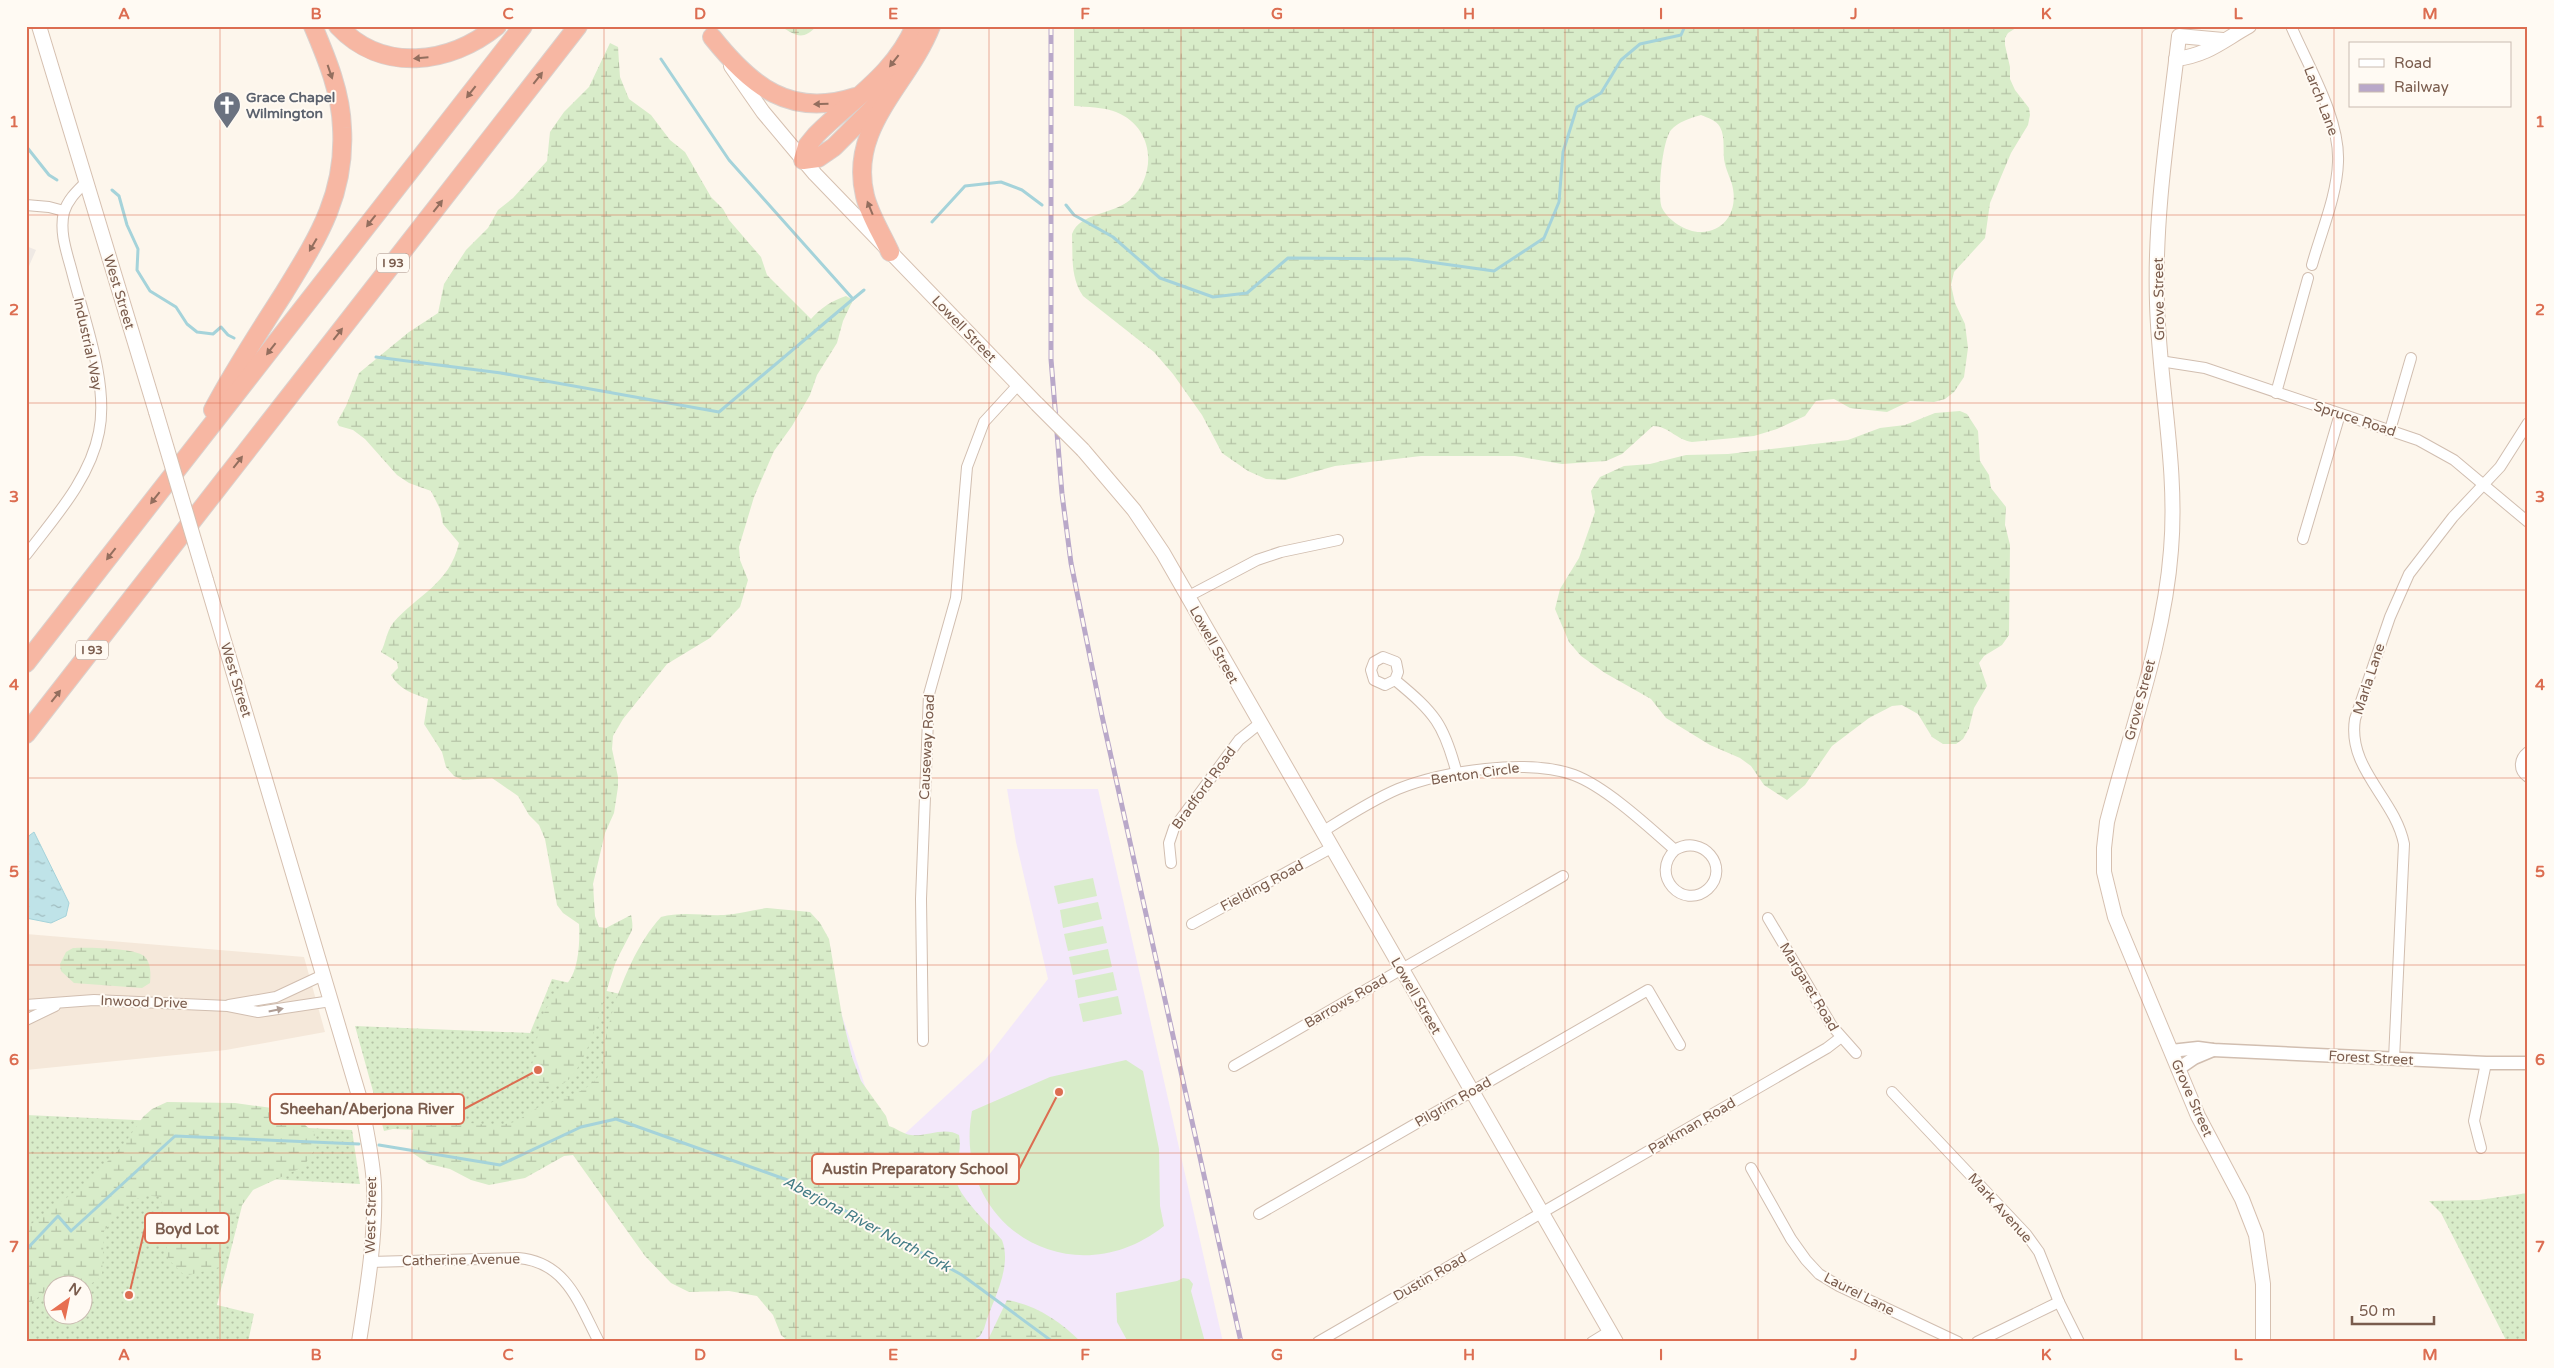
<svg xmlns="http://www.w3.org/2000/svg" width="2554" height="1368" viewBox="0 0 2554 1368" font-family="'Varela Round',sans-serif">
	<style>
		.residential { fill: #f5e8da }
		.industrial { fill: #efe9e4 }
		.education { fill: #f3e8fa }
		.grass { fill: url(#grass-dots); fill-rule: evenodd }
		.wetland { fill: url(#wetland-marsh); fill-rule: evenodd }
		.pitch { fill: #d8ecc9 }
		.water { fill: url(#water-ripples); stroke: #a5d3da }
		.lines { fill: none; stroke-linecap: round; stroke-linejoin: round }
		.stream { stroke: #a5d3da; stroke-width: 3 }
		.minor-casing { stroke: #d1beb0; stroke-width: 12 }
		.tertiary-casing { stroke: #d1beb0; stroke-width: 15 }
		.secondary-casing { stroke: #d6c0b0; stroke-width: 16 }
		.motorway-casing { stroke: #dad1cd; stroke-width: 20 }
		.minor { stroke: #fff; stroke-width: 10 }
		.tertiary { stroke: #fff; stroke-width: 12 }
		.secondary { stroke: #fff; stroke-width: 14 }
		.motorway { stroke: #f7b7a3; stroke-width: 18 }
		.rail-casing { stroke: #b9a8c9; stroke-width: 5 }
		.rail { stroke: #fffaf3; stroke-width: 3; stroke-dasharray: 9; stroke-linecap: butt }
		.secondary-bridge-casing { stroke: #d6c0b0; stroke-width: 16; stroke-linecap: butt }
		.secondary-bridge { stroke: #fff; stroke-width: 14 }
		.oneway { fill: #936e5e }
		.oneway2 { fill: #af9d94 }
		.grid { fill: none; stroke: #dc6d51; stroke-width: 1; stroke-opacity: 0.55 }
		.labels { text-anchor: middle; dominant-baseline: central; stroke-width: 4; stroke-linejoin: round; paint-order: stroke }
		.shield { fill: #fffaf3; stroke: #a28b7f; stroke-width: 1 }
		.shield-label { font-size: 12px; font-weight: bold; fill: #7a5c4d }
		.worship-label { font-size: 14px; font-weight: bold; fill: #5b616d; stroke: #fffaf3; text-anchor: start }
		.street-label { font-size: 14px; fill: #7a5c4d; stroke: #fffaf3 }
		.water-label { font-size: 15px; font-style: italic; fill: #437c86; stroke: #fffaf3 }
		.leader { fill: none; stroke: #dc6d51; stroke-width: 2 }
		.callout-dot { fill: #dc6d51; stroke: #fffaf3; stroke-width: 2 }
		.callout { fill: #fffaf3; stroke: #dc6d51; stroke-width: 2 }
		.callout-label { font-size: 15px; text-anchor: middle; font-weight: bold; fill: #7a5c4d }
		.neatline { fill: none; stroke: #dc6d51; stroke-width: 2 }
		.grid-label { font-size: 16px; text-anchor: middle; font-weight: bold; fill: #dc6d51 }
	</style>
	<defs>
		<pattern id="grass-dots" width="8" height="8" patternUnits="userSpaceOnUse" patternTransform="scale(1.25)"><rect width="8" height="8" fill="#d8ecc9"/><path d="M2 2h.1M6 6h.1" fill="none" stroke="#b4c2a5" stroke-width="1.8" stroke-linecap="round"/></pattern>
		<pattern id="wetland-marsh" width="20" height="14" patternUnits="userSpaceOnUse" patternTransform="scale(1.25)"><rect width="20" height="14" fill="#d8ecc9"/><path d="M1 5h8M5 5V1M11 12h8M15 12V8" fill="none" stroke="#b4c2a5"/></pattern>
		<pattern id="water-ripples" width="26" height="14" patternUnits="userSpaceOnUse" patternTransform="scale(1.25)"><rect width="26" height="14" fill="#bfe3e8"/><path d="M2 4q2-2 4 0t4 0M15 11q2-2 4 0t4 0" fill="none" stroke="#a0bbbe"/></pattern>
	</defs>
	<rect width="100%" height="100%" fill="#fdf6ec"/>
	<path class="residential" d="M26,934l278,23 21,75 -99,18 -200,20z"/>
	<path class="industrial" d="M26,246l10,4 -10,23z"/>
	<path class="education" d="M1007,789h91l125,553h-420l15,-401 68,210 99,-91 63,-81 -32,-137z"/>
	<g class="grass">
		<path d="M552,979l196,43 -230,112 -125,-5 -9,2 -29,-105 175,7z"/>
		<path d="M26,1115l326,15 8,54 -111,-6 -32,127 37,9 -6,28h-222zM52,1286h30v30h-30z"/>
		<path d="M2528,1193v149h-21l-66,-129 -12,-12 50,-1z"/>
	</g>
	<g class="wetland">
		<path d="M780,26h37c-15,15 -20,10 -37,0z"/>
		<path d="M1074,26h945l-11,7 -3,5v7l5,22v12l5,11 14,18 1,7 -2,10 -17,28 -21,50 -5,35 -31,34 -3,13 4,18 10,21 3,24 -4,29 -10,15 -9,7 -11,3 -24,-1 -23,11 -37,-4 -16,-9 -18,2 -11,15 -28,13 -23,7 -62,6c-15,-2 -24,-16 -39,-16l-31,28 -16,7 -44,3 -47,-8h-94l-86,10 -50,14 -19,-1 -18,-8 -26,-18 -20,-38 -29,-41 -19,-22 -71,-56c-13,-19 -10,-40 -11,-62 8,-22 41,-19 58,-34 28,-26 24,-73 -14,-88 -13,-5 -29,-5 -42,-6zM1701,115c7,3 15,5 19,12 6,11 2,26 5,37 2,9 7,17 8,25 4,22 -8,42 -31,43 -14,1 -34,-11 -40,-24 -5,-11 0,-67 9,-78 7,-8 19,-12 30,-15z"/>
		<path d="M610,43l8,4 2,30 9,22 22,16 19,25 15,12 26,45 12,12 6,11 32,37 6,18 44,44c10,-11 20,-18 35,-23l7,4 -10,21 -6,22 -20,32 -7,20 -18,31 -18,25 -20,46 -15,50 1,13 8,20 -8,27 -30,31 -43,26 -44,55 -10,17 -1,13 6,28v10l-4,26 -9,20 -12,51 2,32 4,11 7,1 25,-13c1,4 2,11 1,15 -5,11 -12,22 -17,34 -12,35 -21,81 -42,111 -13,18 -44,14 -41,-11 5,-16 5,-38 13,-53 6,-12 16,-19 24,-30 10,-13 11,-41 10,-57l-16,-11 -6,-8 -12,-66 -6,-14 -10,-10 -11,-19 -26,-18 -29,2 -9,-4 -8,-9 -4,-15 -18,-28 4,-25c-15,-5 -29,-10 -37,-24l7,-7 -1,-6 -16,-10c5,-10 5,-19 12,-29 25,-29 56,-38 66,-80l-16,-19 -3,-15 -9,-18 -22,-8 -12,-8 -32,-36 -12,-9 -14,-4 -2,-4 9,-16 13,-33 50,-41 29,-19 6,-29 22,-34 22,-22 10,-18 15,-12 34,-37 3,-29 14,-20 25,-25z"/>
		<path d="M1960,411l7,3 11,17 2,30 9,14 2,13 15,19 -1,18 5,20 -1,90 -7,10 -18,11 -5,7 8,23 -13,22 -5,20 -6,11 -7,5h-13l-11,-7 -14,-23 -16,-9 -10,1 -23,12 -37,28 -27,39 -18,15 -23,-15 -13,-19 -11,-8 -30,-13 -44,-27 -15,-19 -46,-26 -24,-17 -12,-14 -14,-33 5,-20 19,-31 16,-46 -4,-21 9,-14 24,-11 26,-2 36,-9 42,-1 120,-14 32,-12 25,-3 30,-12z"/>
		<path d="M767,908l43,4 10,11 9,16 13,77 10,41 9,24 25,35 3,10c7,2 14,8 22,9 15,2 34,-9 48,0 3,15 -3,28 -3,43 0,17 35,48 46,62 11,29 -11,62 -18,89l-4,7 -9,6h-182l-8,-7 -8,-20 -16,-19 -28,-5 -40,1 -18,-9 -26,-27 -72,-101 -9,1 -39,22 -36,7 -18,-5 -21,-11 -21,-5 -18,-12 1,-18 4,-13c33,-8 65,11 98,1 8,-3 15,-10 23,-14 19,-9 47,-13 60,-30 10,-13 5,-27 9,-41 8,-38 28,-91 55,-120 21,-6 41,-1 63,-2 14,-1 29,-5 43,-7z"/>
		<path d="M73,948c13,-1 62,0 71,8 7,6 7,19 6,27l-8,5 -68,-5 -13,-12 -1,-7 6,-12z"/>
		<path d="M167,1102l68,1 51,7 29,23 -1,18 -11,16 -50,23 -29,40 -4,37 -35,9 -17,-17 -7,-62 -16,-2 -20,10 -21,26 -2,45 -14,10h-37l-25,22v-80l63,-47 35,-37 19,-27 9,-8z"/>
		<path d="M1007,1300c29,5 53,21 74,42h-94z"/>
	</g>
	<g class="pitch">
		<path d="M1093,878l4,18 -39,8 -4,-18z"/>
		<path d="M1098,902l4,17 -39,9 -3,-18z"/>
		<path d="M1103,926l4,17 -39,8 -4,-17z"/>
		<path d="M1108,949l4,18 -39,8 -4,-18z"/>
		<path d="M1113,972l4,18 -39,8 -3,-18z"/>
		<path d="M1118,996l4,18 -39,8 -4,-18z"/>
		<path d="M1126,1060l17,11 16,78 1,57 4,20c-92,73 -213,0 -192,-115l78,-34z"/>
		<path d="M1183,1278l6,1 4,5 -2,7 14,51h-77l-11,-20 -1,-29 61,-12z"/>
	</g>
	<path class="water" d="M34,832l35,71 -3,13 -15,7 -25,-5v-80z"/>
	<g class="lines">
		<g class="stream">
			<path d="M661,59l68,101 124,139 11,-9"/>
			<path d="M26,146l23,29 8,5"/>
			<path d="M112,190l7,6 8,29 11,24 -1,21 13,21 26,16 11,17 10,8 16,2 8,-7 7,8 6,3"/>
			<path d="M1066,205l8,10 39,22 47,41 53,19 34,-4 41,-35 120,1 86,12 50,-33 15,-36 4,-50 14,-45 24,-14 20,-33 19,-16 41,-9 4,-9"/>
			<path d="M932,222l33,-36 36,-4 21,8 20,15"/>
			<path d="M376,357l125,16 218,39 134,-113"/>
			<path d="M379,1145l121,20 81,-38 35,-8 177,63 169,93 91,67"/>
			<path d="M26,1250l32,-34 13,15 104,-95 184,8"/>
		</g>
		<g class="minor-casing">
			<g id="minor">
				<path d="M2291,26c17,40 49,92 47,136 -1,34 -17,70 -26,103"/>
				<path d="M26,205l23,2 15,4"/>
				<path d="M2160,361l45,7 213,72 36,20 74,62"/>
				<path d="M2276,393l32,-115"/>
				<path d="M2390,430l21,-72"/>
				<path d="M2303,539l37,-125"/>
				<path d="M26,555c28,-37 64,-76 73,-123 10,-48 -15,-113 -27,-160 -5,-19 -13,-40 -8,-60 4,-13 13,-21 22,-30"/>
				<path d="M1187,597l70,-37 24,-8 57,-12"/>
				<path d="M1395,680l-10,5 -11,-5 -3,-10 3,-8 9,-5 13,5 2,10 -3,8c40,33 49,44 62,94"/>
				<path d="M2528,752c-9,7 -10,18 0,25"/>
				<path d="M1322,832c24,-15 50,-32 76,-43 45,-18 130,-31 176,-14 32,12 75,52 101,75 -26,25 8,61 33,39 23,-22 -6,-56 -33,-39"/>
				<path d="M1171,863l-2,-20 5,-15 65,-88 20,-16"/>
				<path d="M1768,918l64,108 24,27"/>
				<path d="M1192,924l139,-76"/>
				<path d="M26,1005l68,-5 134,6 30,6 73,-11"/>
				<path d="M229,1005l47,-8 47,-22"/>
				<path d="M26,1020l29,-14"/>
				<path d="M923,1041l-2,-142 8,-205 27,-96 11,-131 17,-45 34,-37"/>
				<path d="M2394,1059l10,-215c-9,-46 -57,-75 -49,-125l35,-102 19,-43 44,-57 47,-50 28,-44"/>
				<path d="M1234,1066l329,-190"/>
				<path d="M1892,1092l134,142 13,18 20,50 20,40"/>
				<path d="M2481,1148l-7,-27 12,-58"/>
				<path d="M1751,1168l40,71 15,21 13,14 20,12 119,56"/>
				<path d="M1259,1214l389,-224 32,55"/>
				<path d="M370,1262l148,-4c49,4 61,46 81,84"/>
				<path d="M1318,1342l509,-294 13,-10"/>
				<path d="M1592,1342l18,-11"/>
				<path d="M1977,1342l82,-40"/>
			</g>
		</g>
		<g class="tertiary-casing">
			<g id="tertiary">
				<path d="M2171,1051l27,-3 15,2 273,13h42"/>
				<path d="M2178,1069l16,-11 19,-8"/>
			</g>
		</g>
		<g class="secondary-casing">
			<g id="secondary">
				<path d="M39,26l117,386"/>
				<path d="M2223,40l-44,-4c-10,88 -25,178 -22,267 2,82 21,164 14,247 -7,93 -41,182 -64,272l-3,26v24l11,45 83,199 44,83 14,36 7,49v58"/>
				<path d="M2176,59c32,-4 46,-18 73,-33"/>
				<path d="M731,66l32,46 52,62 222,230"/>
				<path d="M1083,450l51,60 29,43 453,789"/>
				<path d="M206,580l156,526c4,26 11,53 12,80 2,52 -7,104 -15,156"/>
			</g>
		</g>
		<g class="motorway-casing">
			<g id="motorway">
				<path d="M338,26c44,47 111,39 159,0"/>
				<path d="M712,37c39,49 78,81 143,60"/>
				<path d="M898,83l-64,64 -16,11 -15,2 4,-14 9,-11c36,-36 78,-60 99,-109"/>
				<path d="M890,252c-8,-18 -20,-36 -25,-56 -17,-69 43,-111 66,-170"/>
				<path d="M213,410c21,-40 46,-78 71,-117 33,-54 62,-98 58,-165 -1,-35 -15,-69 -29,-102"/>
				<path d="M26,663l497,-637"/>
				<path d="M26,734l552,-708"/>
			</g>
		</g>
		<use href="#minor" class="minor"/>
		<use href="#tertiary" class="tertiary"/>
		<use href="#secondary" class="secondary"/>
		<use href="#motorway" class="motorway"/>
		<g class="rail-casing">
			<path id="rail" d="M1051,26v333l11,135 9,69 31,153 139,626"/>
		</g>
		<use href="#rail" class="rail"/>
		<g class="secondary-bridge-casing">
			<g id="secondary-bridge">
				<path d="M1037,404l46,46"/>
				<path d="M156,412l50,168"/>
			</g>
		</g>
		<use href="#secondary-bridge" class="secondary-bridge"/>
	</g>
	<defs><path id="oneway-solid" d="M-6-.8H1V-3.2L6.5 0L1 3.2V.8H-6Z" transform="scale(1.25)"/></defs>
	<g class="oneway">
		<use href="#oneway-solid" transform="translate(421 58) rotate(175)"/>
		<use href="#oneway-solid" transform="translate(894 61) rotate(128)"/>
		<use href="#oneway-solid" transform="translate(330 72) rotate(71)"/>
		<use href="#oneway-solid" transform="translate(538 78) rotate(-52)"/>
		<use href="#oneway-solid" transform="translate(471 92) rotate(128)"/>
		<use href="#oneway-solid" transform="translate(821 104) rotate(178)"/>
		<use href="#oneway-solid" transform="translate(438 206) rotate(-52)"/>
		<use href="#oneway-solid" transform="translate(870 208) rotate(-112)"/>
		<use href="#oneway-solid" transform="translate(371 221) rotate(128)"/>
		<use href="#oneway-solid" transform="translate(313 245) rotate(120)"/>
		<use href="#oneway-solid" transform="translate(338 334) rotate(-52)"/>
		<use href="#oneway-solid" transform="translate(271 349) rotate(128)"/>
		<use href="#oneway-solid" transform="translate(238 462) rotate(-52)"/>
		<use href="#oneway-solid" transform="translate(155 498) rotate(128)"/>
		<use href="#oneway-solid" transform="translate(111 554) rotate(128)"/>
		<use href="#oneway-solid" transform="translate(56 696) rotate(-52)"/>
	</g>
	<use class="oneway2" href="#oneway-solid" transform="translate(276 1010) rotate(-12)"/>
	<path class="grid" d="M220,26v1316M412,26v1316M604,26v1316M796,26v1316M989,26v1316M1181,26v1316M1373,26v1316M1565,26v1316M1758,26v1316M1950,26v1316M2142,26v1316M2334,26v1316M26,215h2502M26,403h2502M26,590h2502M26,778h2502M26,965h2502M26,1153h2502"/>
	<defs>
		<g id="church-pin" transform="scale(1.4375)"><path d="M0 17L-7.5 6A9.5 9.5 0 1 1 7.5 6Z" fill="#6b7280" stroke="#fffaf3"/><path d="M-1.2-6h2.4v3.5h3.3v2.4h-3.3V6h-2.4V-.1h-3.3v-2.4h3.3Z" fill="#fff"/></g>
	</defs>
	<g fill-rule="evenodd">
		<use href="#church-pin" x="227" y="105"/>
	</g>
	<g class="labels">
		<g class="shield">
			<rect x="377" y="253.5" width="32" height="19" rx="4"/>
			<rect x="76" y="640.5" width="32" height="19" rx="4"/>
		</g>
		<g class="shield-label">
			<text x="393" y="263">I 93</text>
			<text x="92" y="650">I 93</text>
		</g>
		<g class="worship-label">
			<text x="246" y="97">Grace Chapel<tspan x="246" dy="16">Wilmington</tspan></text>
		</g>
		<g class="street-label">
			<text transform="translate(2321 101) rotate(69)">Larch Lane</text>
			<text transform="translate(119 292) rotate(73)">West Street</text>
			<text transform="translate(2159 299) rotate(-91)">Grove Street</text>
			<text transform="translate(964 329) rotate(46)">Lowell Street</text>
			<text transform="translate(88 344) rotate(78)">Industrial Way</text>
			<text transform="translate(2355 419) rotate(18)">Spruce Road</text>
			<text transform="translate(1214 645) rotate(61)">Lowell Street</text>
			<text transform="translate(2369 679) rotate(-72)">Marla Lane</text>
			<text transform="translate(236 680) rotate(73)">West Street</text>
			<text transform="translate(2140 700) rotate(-75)">Grove Street</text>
			<text transform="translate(927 747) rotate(-87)">Causeway Road</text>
			<text transform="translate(1475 774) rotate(-8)">Benton Circle</text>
			<text transform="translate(1204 788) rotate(-54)">Bradford Road</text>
			<text transform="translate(1262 886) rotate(-28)">Fielding Road</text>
			<text transform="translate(1809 987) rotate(59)">Margaret Road</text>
			<text transform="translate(1416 996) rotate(60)">Lowell Street</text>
			<text transform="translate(1346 1001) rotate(-30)">Barrows Road</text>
			<text transform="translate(144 1002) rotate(2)">Inwood Drive</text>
			<text transform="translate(2371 1058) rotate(3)">Forest Street</text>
			<text transform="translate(2192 1098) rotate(66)">Grove Street</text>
			<text transform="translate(1453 1102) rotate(-30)">Pilgrim Road</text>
			<text transform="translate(1692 1126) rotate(-30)">Parkman Road</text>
			<text transform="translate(2000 1208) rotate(48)">Mark Avenue</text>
			<text transform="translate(371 1215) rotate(-89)">West Street</text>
			<text transform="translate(461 1260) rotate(-1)">Catherine Avenue</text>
			<text transform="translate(1430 1277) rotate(-30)">Dustin Road</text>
			<text transform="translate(1859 1294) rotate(27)">Laurel Lane</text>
		</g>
		<g class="water-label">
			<text transform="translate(867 1224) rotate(28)">Aberjona River North Fork</text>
		</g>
	</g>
	<path class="leader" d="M538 1070L464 1109M1059 1092L1019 1169M129 1295L145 1228"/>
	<g class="callout-dot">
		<circle cx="538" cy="1070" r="5"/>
		<circle cx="1059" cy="1092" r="5"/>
		<circle cx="129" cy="1295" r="5"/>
	</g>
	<g class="callout">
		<rect x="270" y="1094" width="194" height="30" rx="5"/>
		<rect x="812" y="1154" width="207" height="30" rx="5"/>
		<rect x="145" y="1213" width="84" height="30" rx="5"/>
	</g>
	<g class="callout-label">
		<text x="367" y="1114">Sheehan/Aberjona River</text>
		<text x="915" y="1174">Austin Preparatory School</text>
		<text x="187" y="1234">Boyd Lot</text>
	</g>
	<rect width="2554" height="1368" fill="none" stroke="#fffaf3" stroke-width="55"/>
	<rect x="2349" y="42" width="162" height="65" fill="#fffaf3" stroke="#cabbb1"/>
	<rect x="2359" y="59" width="25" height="8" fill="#ffffff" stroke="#cabbb1"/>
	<text x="2394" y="68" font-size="15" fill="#7a5c4d">Road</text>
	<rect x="2359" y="84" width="25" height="8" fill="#b9a8c9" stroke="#cabbb1"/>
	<text x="2394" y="92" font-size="15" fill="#7a5c4d">Railway</text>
	<g transform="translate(68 1300) rotate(33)"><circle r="24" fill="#fffaf3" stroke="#cabbb1"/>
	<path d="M0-4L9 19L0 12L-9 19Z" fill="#e76f51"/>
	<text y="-8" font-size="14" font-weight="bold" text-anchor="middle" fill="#7a5c4d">N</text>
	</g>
	<path d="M2352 1316v8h82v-8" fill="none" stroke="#7a5c4d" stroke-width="2.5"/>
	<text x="2359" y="1316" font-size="15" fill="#7a5c4d" stroke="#fffaf3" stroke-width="4" paint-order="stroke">50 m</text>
	<rect x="28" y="28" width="2498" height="1312" class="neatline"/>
	<g class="grid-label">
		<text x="124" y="19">A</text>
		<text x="316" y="19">B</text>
		<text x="508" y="19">C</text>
		<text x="700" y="19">D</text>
		<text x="893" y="19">E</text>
		<text x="1085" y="19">F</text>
		<text x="1277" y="19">G</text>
		<text x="1469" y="19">H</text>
		<text x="1661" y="19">I</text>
		<text x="1854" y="19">J</text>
		<text x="2046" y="19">K</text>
		<text x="2238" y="19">L</text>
		<text x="2430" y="19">M</text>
		<text x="14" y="127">1</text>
		<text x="2540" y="127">1</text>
		<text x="14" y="315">2</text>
		<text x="2540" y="315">2</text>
		<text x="14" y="502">3</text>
		<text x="2540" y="502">3</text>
		<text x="14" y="690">4</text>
		<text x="2540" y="690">4</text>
		<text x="14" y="877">5</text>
		<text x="2540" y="877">5</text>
		<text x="14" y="1065">6</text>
		<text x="2540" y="1065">6</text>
		<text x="14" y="1252">7</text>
		<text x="2540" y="1252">7</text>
		<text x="124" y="1360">A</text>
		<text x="316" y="1360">B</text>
		<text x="508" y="1360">C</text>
		<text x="700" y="1360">D</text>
		<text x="893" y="1360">E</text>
		<text x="1085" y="1360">F</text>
		<text x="1277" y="1360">G</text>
		<text x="1469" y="1360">H</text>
		<text x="1661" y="1360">I</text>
		<text x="1854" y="1360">J</text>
		<text x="2046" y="1360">K</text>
		<text x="2238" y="1360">L</text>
		<text x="2430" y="1360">M</text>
	</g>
</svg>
